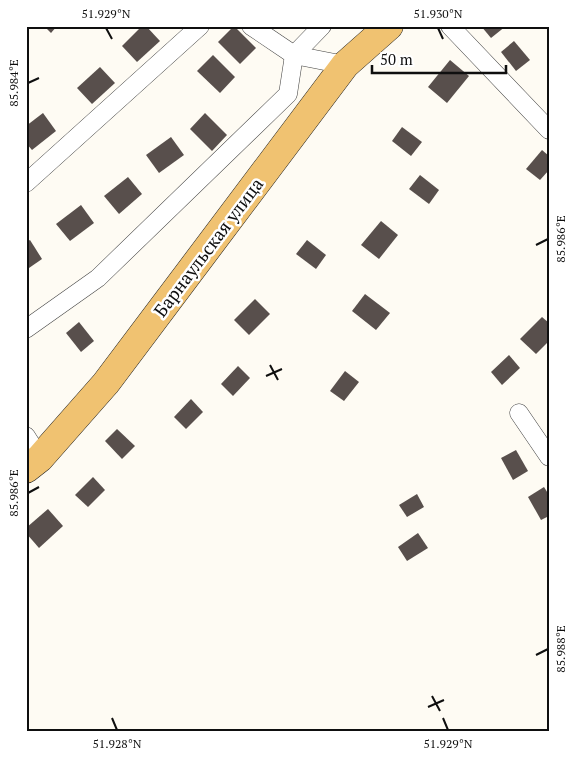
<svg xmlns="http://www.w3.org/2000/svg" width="575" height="757" viewBox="0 0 575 757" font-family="'PT Serif',serif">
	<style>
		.building { fill: #584f4c }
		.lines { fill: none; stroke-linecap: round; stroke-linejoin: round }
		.street-casing { stroke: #424242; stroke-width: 19 }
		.primary-casing { stroke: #202020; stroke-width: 29 }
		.street { stroke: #fff; stroke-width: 18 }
		.primary { stroke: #f0c271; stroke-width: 28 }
		.ticks { fill: none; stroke: #0f0f0f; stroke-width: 2 }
		.labels { text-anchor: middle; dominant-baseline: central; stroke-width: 5; stroke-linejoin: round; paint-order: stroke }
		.street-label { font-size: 18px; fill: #0f0f0f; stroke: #fff }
		.neatline { fill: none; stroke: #0f0f0f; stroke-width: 2 }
		.ticks-label { font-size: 12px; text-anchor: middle; fill: #0f0f0f }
	</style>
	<rect width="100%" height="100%" fill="#fefbf3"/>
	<g class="building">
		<path d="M44,26h13l-6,7z"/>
		<path d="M142,26h4l14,15 -23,21 -15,-16z"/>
		<path d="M234,26l22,22 -16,16 -22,-22z"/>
		<path d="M481,26h25l-15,12z"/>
		<path d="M514,41l16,19 -14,11 -15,-19z"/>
		<path d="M213,55l22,22 -15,16 -23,-22z"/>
		<path d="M450,60l19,16 -22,27 -19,-16z"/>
		<path d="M100,67l15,16 -23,21 -15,-16z"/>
		<path d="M43,113l13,18 -24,19 -6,-7v-17z"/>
		<path d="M205,113l22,22 -15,16 -22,-22z"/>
		<path d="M402,127l20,15 -11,14 -19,-15z"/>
		<path d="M171,137l13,18 -25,18 -13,-18z"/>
		<path d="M542,150l7,6v14l-9,10 -14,-11z"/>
		<path d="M420,175l19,15 -10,14 -20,-15z"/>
		<path d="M128,177l14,17 -23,20 -15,-18z"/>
		<path d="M81,205l13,18 -24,18 -14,-17z"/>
		<path d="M381,221l17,14 -19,24 -18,-14z"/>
		<path d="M30,240l12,19 -13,9 -3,-5v-21z"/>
		<path d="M307,240l19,15 -10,14 -20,-15z"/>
		<path d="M365,294l25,19 -14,17 -24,-19z"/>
		<path d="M255,299l15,15 -21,21 -15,-15z"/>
		<path d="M542,317l7,6v18l-13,13 -16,-15z"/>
		<path d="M79,322l15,19 -13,11 -15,-19z"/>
		<path d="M509,355l11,13 -18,17 -11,-13z"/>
		<path d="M238,366l12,12 -17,18 -12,-12z"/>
		<path d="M345,371l14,11 -15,19 -14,-10z"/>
		<path d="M191,399l12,13 -17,17 -12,-12z"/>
		<path d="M117,429l18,17 -13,13 -17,-18z"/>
		<path d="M516,450l12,21 -15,9 -12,-22z"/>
		<path d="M93,477l12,13 -17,17 -13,-12z"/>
		<path d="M544,487l5,8v21l-8,4 -13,-23z"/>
		<path d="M417,494l7,13 -17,10 -8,-12z"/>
		<path d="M48,509l15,17 -24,22 -13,-15v-5z"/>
		<path d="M418,533l10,15 -21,13 -9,-14z"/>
	</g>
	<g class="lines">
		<g class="street-casing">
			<g id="street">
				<path d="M251,26l43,29 51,10"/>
				<path d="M450,26l99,104"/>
				<path d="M26,183l174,-157"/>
				<path d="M26,329l72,-51 190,-184 6,-39 28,-29"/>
				<path d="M519,413l30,44"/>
				<path d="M26,436l14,22"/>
			</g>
		</g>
		<g class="primary-casing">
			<path id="primary" d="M26,469l14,-11 66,-75 239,-318 44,-39"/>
		</g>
		<use href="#street" class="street"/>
		<use href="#primary" class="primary"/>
	</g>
	<path class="ticks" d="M106,28l6,11M438,28l5,11M28,83l11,-5M536,245l12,-6M270,365l8,15M266,376l16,-7M28,493l11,-6M536,655l12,-6M432,696l8,15M428,707l16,-7M112,718l5,12M443,718l5,12"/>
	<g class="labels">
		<g class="street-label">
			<text transform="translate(208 247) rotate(-53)">Барнаульская улица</text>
		</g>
	</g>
	<rect width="575" height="757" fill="none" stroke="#ffffff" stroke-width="55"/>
	<path d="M372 65v8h134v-8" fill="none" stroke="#0f0f0f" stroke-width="2.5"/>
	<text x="380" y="65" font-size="15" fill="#0f0f0f" stroke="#ffffff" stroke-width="4" paint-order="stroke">50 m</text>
	<rect x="28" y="28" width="520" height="702" class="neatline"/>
	<g class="ticks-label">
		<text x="106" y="18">51.929°N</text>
		<text x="438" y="18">51.930°N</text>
		<text transform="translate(14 83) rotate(-90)" y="4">85.984°E</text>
		<text transform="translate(561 239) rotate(-90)" y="4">85.986°E</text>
		<text transform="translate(14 493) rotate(-90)" y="4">85.986°E</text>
		<text transform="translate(561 649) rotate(-90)" y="4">85.988°E</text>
		<text x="117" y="748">51.928°N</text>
		<text x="448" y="748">51.929°N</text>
	</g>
</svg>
